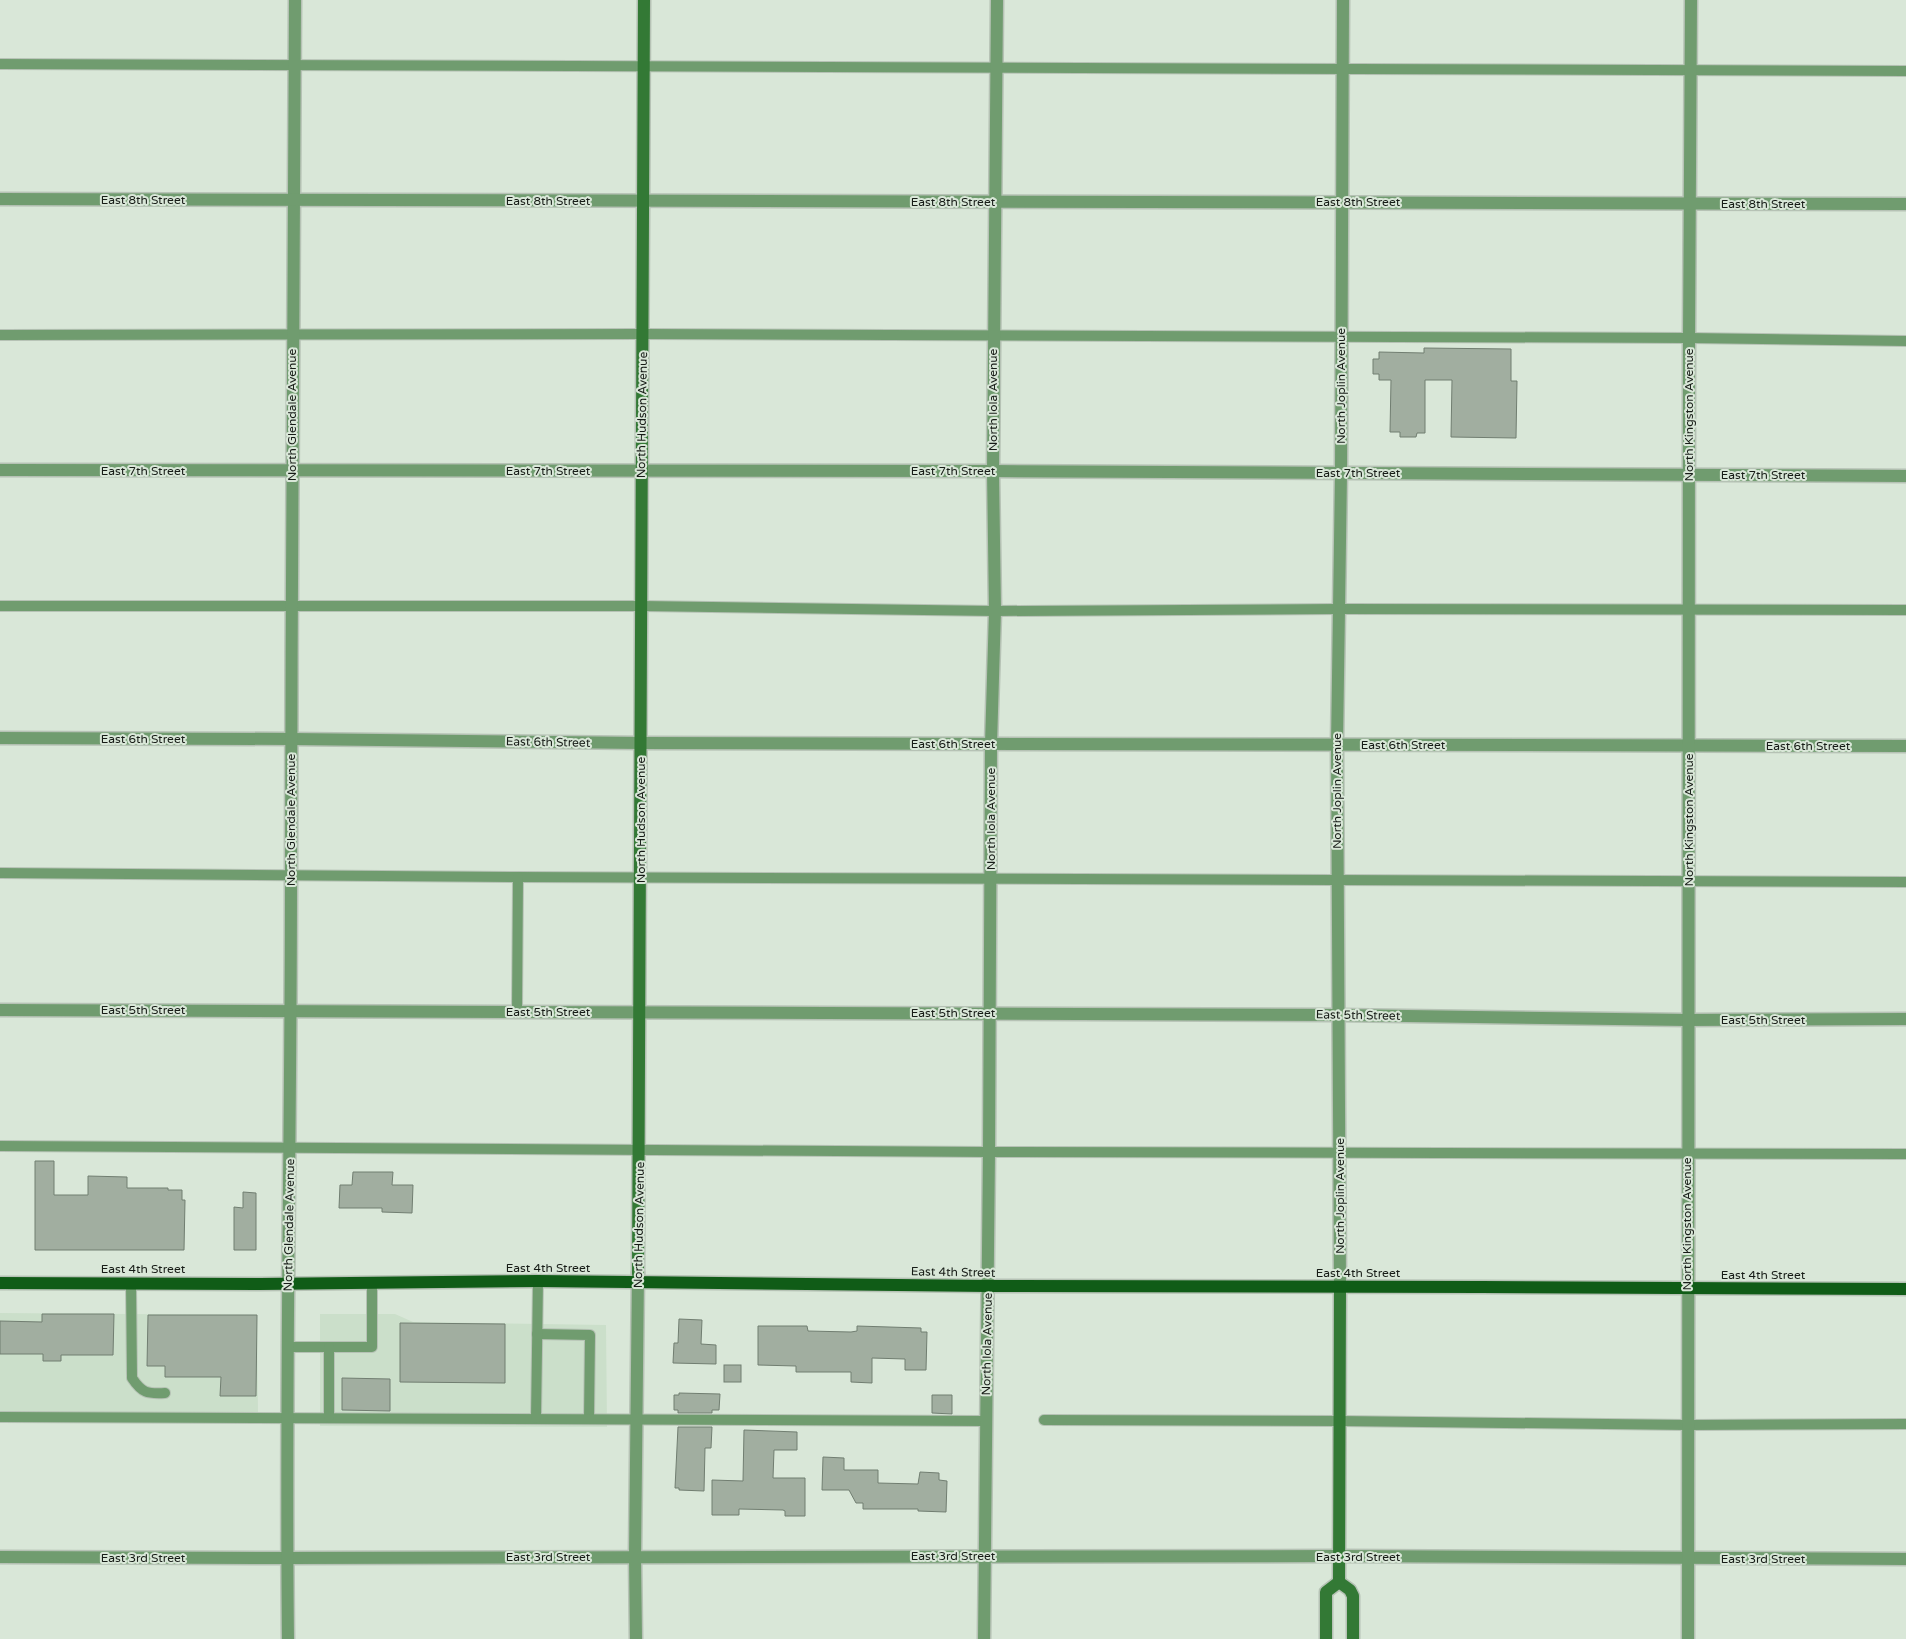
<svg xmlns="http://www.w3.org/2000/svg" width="1906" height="1639" viewBox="0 0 1906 1639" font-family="'Varela Round',sans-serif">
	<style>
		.built { fill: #cbdfca }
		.building { fill: #a1aea0; stroke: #717e71 }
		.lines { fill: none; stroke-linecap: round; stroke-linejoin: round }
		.service-casing { stroke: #b6c2b5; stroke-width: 12 }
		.minor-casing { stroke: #b6c2b5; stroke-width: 15 }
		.tertiary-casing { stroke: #b6c2b5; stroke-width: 15 }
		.secondary-casing { stroke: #b6c2b5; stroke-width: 15 }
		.primary-casing { stroke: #b6c2b5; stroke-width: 15 }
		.service { stroke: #709c6f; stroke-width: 10 }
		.minor { stroke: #709c6f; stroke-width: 12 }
		.tertiary { stroke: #709c6f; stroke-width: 12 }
		.secondary { stroke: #337935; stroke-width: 12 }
		.primary { stroke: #105c17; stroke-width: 12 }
		.labels { text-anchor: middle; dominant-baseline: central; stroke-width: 4; stroke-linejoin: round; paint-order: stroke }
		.street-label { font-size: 12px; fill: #161b16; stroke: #d9e7d8 }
	</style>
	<rect width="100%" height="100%" fill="#d9e7d8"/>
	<g class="built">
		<path d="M0,1313l257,2 1,99 -258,-1z"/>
		<path d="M320,1314h75l18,8 193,3 1,102 -287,-1z"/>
	</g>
	<g class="building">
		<path d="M1424,348l87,1v32h6l-1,57 -65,-1 1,-57h-27v53h-8l-1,4h-16v-5h-10l1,-52h-12v-6h-6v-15h6v-7l45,1z"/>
		<path d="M35,1161h19v34h34v-19l39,1v11h41v2h14v10h3l-1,50h-149z"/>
		<path d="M353,1172h40l-1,13h21l-1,28 -30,-1v-4h-43l1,-23h12z"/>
		<path d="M243,1192l13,1v57h-22v-43l9,1z"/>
		<path d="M42,1314h72l-1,41h-52v6h-18v-7h-43v-33l42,1z"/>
		<path d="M148,1315h109l-1,81h-36l1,-19h-56v-11h-18z"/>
		<path d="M679,1319l23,1 -1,24 15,1v19l-43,-1 1,-20h4z"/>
		<path d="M400,1323l105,1v59l-105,-1z"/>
		<path d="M758,1326h49l1,5 43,1 6,-1v-5l64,2v4h6l-1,38h-21v-11l-33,-1v25l-21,-1v-10h-55v-6l-38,-1z"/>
		<rect x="724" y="1365" width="17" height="17"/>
		<path d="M342,1378l48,1v32l-48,-1z"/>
		<path d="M679,1393l41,1 -1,16h-7v3h-34v-3h-4v-15h5z"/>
		<path d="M932,1395h20v19l-20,-1z"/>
		<path d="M678,1427h34l-1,21h-6l-1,43 -25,-1v-2h-4z"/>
		<path d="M744,1430l53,2v18h-23l-1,28h32v38h-20v-5l-2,-1 -44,-1v6h-27v-35l31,1z"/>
		<path d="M823,1457l21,1v12h34v13l40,1 2,-12 19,1v7l8,1 -1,31 -28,-1v-2h-55v-6h-7l-7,-13h-27z"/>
	</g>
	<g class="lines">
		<g class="service-casing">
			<g id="service">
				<path d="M0,64l1906,7"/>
				<path d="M0,335l643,-1 1046,4 217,3"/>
				<path d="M0,606h641l354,5 343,-2 568,1"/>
				<path d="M0,873l518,4 1388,5"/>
				<path d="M517,1012l1,-135"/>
				<path d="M0,1146l989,6 917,2"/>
				<path d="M131,1283l1,95c10,15 15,16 33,15"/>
				<path d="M537,1334l53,1 -1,84"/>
				<path d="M288,1347h84v-64"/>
				<path d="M0,1417l986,4"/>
				<path d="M329,1417v-70"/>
				<path d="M536,1418l2,-137"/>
				<path d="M1044,1420l296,1 348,4 218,-1"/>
			</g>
		</g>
		<g class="minor-casing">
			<g id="minor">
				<path d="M0,470l993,1 913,5"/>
				<path d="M0,738l292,1 349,4 1265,3"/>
				<path d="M0,1010l1338,5 349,5 219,-1"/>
				<path d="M0,1557l287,1 1052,-2 567,3"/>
				<path d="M288,1639c-3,-255 3,-511 3,-766 1,-291 1,-582 4,-873"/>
				<path d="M984,1639l5,-487 2,-408 4,-133 -2,-140 4,-471"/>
				<path d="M1688,1639l1,-1301 2,-338"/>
			</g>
		</g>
		<g class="tertiary-casing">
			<g id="tertiary">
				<path d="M0,199l1906,5"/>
				<path d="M1340,1287l-3,-542 4,-272 2,-473"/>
				<path d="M636,1639l-1,-82 3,-284"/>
			</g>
		</g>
		<g class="secondary-casing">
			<g id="secondary">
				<path d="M638,1273l6,-1273"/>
				<path d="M1339,1582l1,-295"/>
				<path d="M1339,1582l11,8 3,6v43"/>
				<path d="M1326,1639v-47l13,-10"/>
			</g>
		</g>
		<g class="primary-casing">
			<path id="primary" d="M0,1283l260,1 278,-3 450,5 493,1 425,2"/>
		</g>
		<use href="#service" class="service"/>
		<use href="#minor" class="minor"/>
		<use href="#tertiary" class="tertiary"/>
		<use href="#secondary" class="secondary"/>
		<use href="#primary" class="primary"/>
	</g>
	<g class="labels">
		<g class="street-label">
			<text x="143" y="200">East 8th Street</text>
			<text x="548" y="201">East 8th Street</text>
			<text x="953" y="202">East 8th Street</text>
			<text x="1358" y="202">East 8th Street</text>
			<text x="1763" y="204">East 8th Street</text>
			<text transform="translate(1341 386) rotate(-90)">North Joplin Avenue</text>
			<text transform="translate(993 400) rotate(-90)">North Iola Avenue</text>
			<text transform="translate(292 415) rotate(-90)">North Glendale Avenue</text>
			<text transform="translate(642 415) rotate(-89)">North Hudson Avenue</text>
			<text transform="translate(1689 415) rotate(-90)">North Kingston Avenue</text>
			<text x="143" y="471">East 7th Street</text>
			<text x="548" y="471">East 7th Street</text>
			<text x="953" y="471">East 7th Street</text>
			<text x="1358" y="473">East 7th Street</text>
			<text x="1763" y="475">East 7th Street</text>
			<text x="143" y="739">East 6th Street</text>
			<text transform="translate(548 742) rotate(1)">East 6th Street</text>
			<text x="953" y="744">East 6th Street</text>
			<text x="1403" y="745">East 6th Street</text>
			<text x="1808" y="746">East 6th Street</text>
			<text transform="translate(1337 791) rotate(-90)">North Joplin Avenue</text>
			<text transform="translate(991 819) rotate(-90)">North Iola Avenue</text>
			<text transform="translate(291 820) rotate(-90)">North Glendale Avenue</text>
			<text transform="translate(641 820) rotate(-90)">North Hudson Avenue</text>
			<text transform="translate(1689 820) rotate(-90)">North Kingston Avenue</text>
			<text x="143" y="1010">East 5th Street</text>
			<text x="548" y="1012">East 5th Street</text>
			<text x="953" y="1013">East 5th Street</text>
			<text transform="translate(1358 1015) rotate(1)">East 5th Street</text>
			<text x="1763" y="1020">East 5th Street</text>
			<text transform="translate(1340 1196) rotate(-90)">North Joplin Avenue</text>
			<text transform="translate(1687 1224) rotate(-90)">North Kingston Avenue</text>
			<text transform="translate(289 1225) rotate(-89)">North Glendale Avenue</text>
			<text transform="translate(639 1225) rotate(-89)">North Hudson Avenue</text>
			<text x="548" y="1268">East 4th Street</text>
			<text x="143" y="1269">East 4th Street</text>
			<text transform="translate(953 1272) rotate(1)">East 4th Street</text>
			<text x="1358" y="1273">East 4th Street</text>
			<text x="1763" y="1275">East 4th Street</text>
			<text transform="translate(987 1344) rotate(-89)">North Iola Avenue</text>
			<text x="953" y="1556">East 3rd Street</text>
			<text x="548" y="1557">East 3rd Street</text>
			<text x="1358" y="1557">East 3rd Street</text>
			<text x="143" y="1558">East 3rd Street</text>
			<text x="1763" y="1559">East 3rd Street</text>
		</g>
	</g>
</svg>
